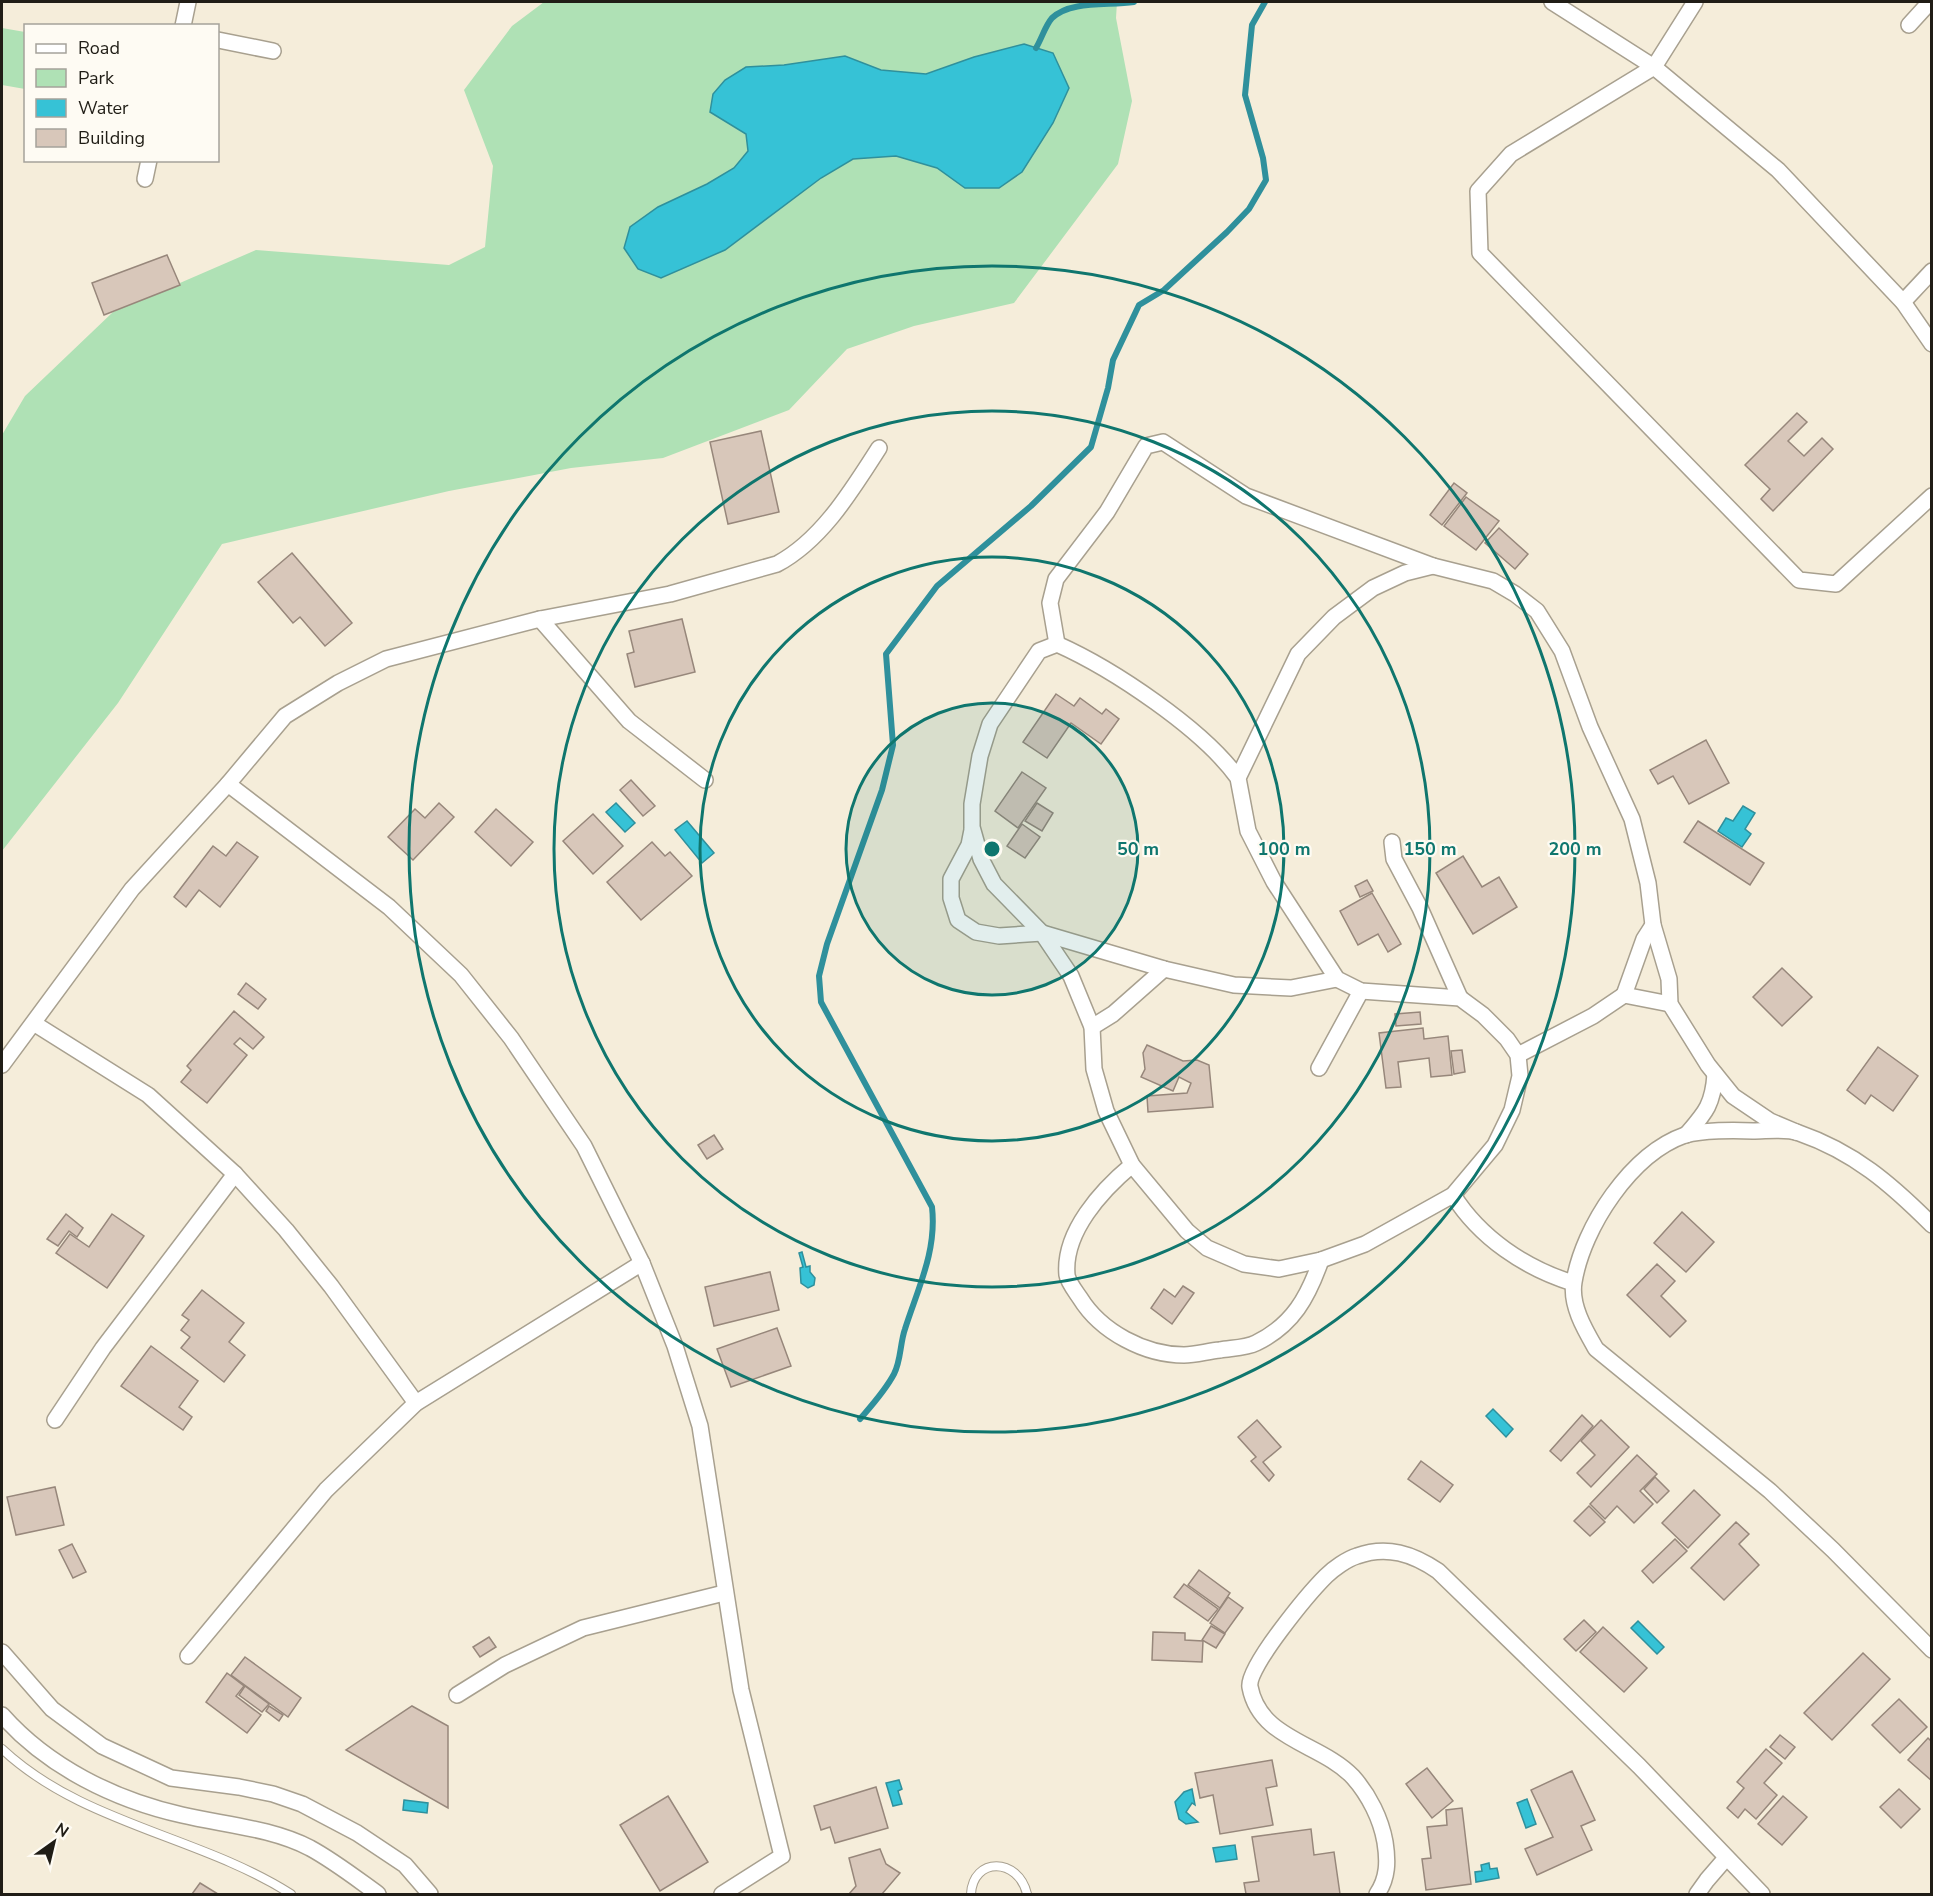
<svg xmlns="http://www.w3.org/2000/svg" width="1933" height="1896" viewBox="0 0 1933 1896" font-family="'Nunito Sans',sans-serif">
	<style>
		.green { fill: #afe1b5 }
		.water { fill: #36c2d6; stroke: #2f909c; stroke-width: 1.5 }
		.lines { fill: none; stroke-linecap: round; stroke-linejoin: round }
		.stream { stroke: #2f909c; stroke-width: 6 }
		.building { fill: #d8c7ba; stroke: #97877b; stroke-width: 1.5 }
		.service-casing { stroke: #a8a08f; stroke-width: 10 }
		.minor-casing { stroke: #a8a08f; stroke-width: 18 }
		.service { stroke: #fff; stroke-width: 8 }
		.minor { stroke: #fff; stroke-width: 15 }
		.ring { fill: none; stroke: #0f766e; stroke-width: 3 }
		.centre { fill: #0f766e; stroke: #fefbf3; stroke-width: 3 }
		.ring-label { font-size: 18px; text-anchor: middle; font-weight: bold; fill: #0f766e; stroke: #fefbf3; stroke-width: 4.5; stroke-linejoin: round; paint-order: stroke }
	</style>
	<rect width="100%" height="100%" fill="#f5edda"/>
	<g class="green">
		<path d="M544,2h573l-1,16 16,83 -14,63 -104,139 -100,23 -67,23 -58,61 -126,48 -92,10 -122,23 -227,53 -104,159 -116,148v-416l23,-39 88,-84 143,-62 193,15 36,-18 8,-81 -29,-76 48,-64z"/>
		<path d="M2,28l23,4v57l-23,-4z"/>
	</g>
	<g class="water">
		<path d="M1024,44l29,9 16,35 -16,35 -31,49 -23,16h-34l-28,-20 -41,-12 -43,3 -32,19 -96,72 -64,28 -23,-9 -14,-21 6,-21 28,-20 49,-23 27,-16 14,-17 -2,-17 -36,-22 3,-18 12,-14 21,-13 38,-2 61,-9 36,14 45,4 48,-17z"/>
		<path d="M616,803l19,20 -10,9 -19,-20z"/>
		<path d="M1743,806l12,7 -10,16 6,5 -9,13 -24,-16 8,-13 7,3z"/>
		<path d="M687,821l27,32 -12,10 -27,-33z"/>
		<path d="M802,1252l4,15 4,-1v6l5,6 -1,7 -6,3 -7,-5 -1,-15 3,-1 -4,-14z"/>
		<path d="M1493,1409l20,20 -7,8 -20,-21z"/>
		<path d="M1638,1621l26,26 -7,7 -26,-26z"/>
		<path d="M899,1780l3,9 -4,2 4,13 -9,2 -7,-23z"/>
		<path d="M1192,1789l3,16 -3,-2 -6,9 12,10 -12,2 -7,-5 -4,-17 9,-10z"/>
		<path d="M1527,1799l9,25 -10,4 -9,-25z"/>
		<path d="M404,1800l24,3 -1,10 -24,-3z"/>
		<path d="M1235,1845l2,14 -21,3 -3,-14z"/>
		<path d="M1489,1863l1,6 7,-1 2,10 -23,4 -1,-10 7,-1 -1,-6z"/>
	</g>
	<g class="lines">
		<g class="stream">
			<path d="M1036,48c6,-10 9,-22 16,-30 19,-18 56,-12 82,-16"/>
			<path d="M860,1419c12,-14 25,-28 34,-45 7,-13 6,-31 11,-45 13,-41 32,-78 27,-122l-111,-205 -2,-26 8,-32 55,-154 11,-45 -7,-91 51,-68 94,-80 60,-59 17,-59 5,-28 26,-55 25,-15 63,-58 22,-23 17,-29 -3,-22 -18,-63 7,-70 13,-23"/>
		</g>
	</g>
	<g class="building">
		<path d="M167,255l13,30 -76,30 -12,-32z"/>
		<path d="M1797,413l10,9 -19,19 16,15 18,-18 11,11 -60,62 -12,-12 9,-10 -25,-24z"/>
		<path d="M761,431l18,81 -51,12 -18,-82z"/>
		<path d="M1454,483l13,10 -25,32 -12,-10z"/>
		<path d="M1466,497l33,24 -23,29 -32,-24z"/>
		<path d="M1499,528l29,26 -13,15 -30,-26z"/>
		<path d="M292,553l60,70 -27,23 -25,-29 -7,6 -35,-41z"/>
		<path d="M682,619l13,53 -60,15 -8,-33 7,-2 -5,-21z"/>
		<path d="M1056,694l18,12 6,-8 22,16 4,-5 13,10 -18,25 -30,-21 -24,35 -24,-16z"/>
		<path d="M1706,740l23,43 -40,21 -16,-28 -15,8 -8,-14z"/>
		<path d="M1022,772l24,16 -28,40 -23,-17z"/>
		<path d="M631,780l24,26 -12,10 -23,-26z"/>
		<path d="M439,803l15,14 -41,43 -25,-23 27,-28 10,9z"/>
		<path d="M1037,803l16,10 -11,18 -17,-10z"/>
		<path d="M496,809l37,33 -22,24 -36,-34z"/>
		<path d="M593,814l30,32 -30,28 -30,-33z"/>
		<path d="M1698,821l66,42 -14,22 -66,-43z"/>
		<path d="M1022,824l18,13 -15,21 -18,-12z"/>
		<path d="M237,842l21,15 -38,50 -21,-17 -13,17 -12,-10 39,-51 13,10z"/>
		<path d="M652,842l13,14 5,-4 22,24 -51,44 -34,-38z"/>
		<path d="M1463,856l19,31 17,-10 18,30 -44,27 -37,-61z"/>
		<path d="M1367,880l6,11 -13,6 -5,-11z"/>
		<path d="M1372,893l29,51 -13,8 -10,-18 -20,11 -18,-34z"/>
		<path d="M1782,968l30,29 -30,29 -29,-29z"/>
		<path d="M246,983l20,16 -8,10 -20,-15z"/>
		<path d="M234,1011l30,26 -11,12 -13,-11 -6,6 13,11 -40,48 -26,-21 10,-12 -4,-4z"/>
		<path d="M1420,1012l1,12 -25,2 -1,-12z"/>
		<path d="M1423,1028l1,11 24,-3 4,39 -21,2 -2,-19 -31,4 3,25 -15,1 -7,-55z"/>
		<path d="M1147,1045l36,16 14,-1 12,5 4,42 -65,5 -1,-16 40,-3 4,-10 -12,-6 -6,14 -32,-14 4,-8 -2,-16z"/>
		<path d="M1878,1047l40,29 -25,35 -22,-16 -6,9 -18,-14z"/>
		<path d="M1462,1050l3,22 -11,2 -3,-23z"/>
		<path d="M714,1135l9,14 -16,10 -9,-14z"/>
		<path d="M1682,1212l32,30 -28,30 -32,-29z"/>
		<path d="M66,1214l17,14 -6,9 -8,-6 -11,15 -11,-7z"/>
		<path d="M112,1214l32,22 -37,52 -51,-35 14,-19 19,13z"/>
		<path d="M1657,1264l18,17 -14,15 25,25 -16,16 -43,-42z"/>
		<path d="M770,1272l9,38 -65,16 -9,-39z"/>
		<path d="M1183,1286l11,7 -22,31 -21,-16 13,-19 11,8z"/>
		<path d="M202,1290l42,33 -15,19 16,13 -21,27 -43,-34 9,-11 -9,-7 8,-10 -7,-5z"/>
		<path d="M777,1328l14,38 -60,21 -14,-38z"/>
		<path d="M151,1346l47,35 -19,26 13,10 -9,13 -62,-44z"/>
		<path d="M1582,1415l11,11 -32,35 -11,-10z"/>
		<path d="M1257,1420l24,27 -18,15 11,13 -5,6 -18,-20 5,-4 -18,-20z"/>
		<path d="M1601,1420l28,27 -38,40 -14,-14 18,-18 -14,-14z"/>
		<path d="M1637,1455l20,19 -17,17 13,13 -19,19 -17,-17 -12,13 -15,-15z"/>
		<path d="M1421,1461l32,24 -13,17 -32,-23z"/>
		<path d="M1655,1477l14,14 -12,12 -13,-14z"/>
		<path d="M55,1487l9,38 -48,10 -9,-38z"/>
		<path d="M1694,1490l26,25 -32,33 -26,-25z"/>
		<path d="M1589,1506l16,16 -15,14 -16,-15z"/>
		<path d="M1736,1522l13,12 -10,10 20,21 -35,35 -33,-32z"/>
		<path d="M1675,1539l12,12 -34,32 -11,-12z"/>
		<path d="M72,1544l14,28 -13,6 -14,-28z"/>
		<path d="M1199,1570l31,23 -10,15 -32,-23z"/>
		<path d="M1184,1584l34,25 -10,12 -34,-24z"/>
		<path d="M1228,1597l15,11 -18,25 -15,-10z"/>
		<path d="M1584,1620l12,12 -20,19 -12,-12z"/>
		<path d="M1211,1626l14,8 -9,14 -14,-8z"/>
		<path d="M1603,1627l44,41 -23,24 -44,-40z"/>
		<path d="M1153,1632l32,1v7l18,1 -1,21 -50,-2z"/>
		<path d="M489,1637l7,10 -16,10 -7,-10z"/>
		<path d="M1863,1653l27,26 -58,61 -28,-27z"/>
		<path d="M245,1657l56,41 -13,19 -57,-42z"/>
		<path d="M227,1673l17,13 -8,10 25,19 -14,18 -41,-31z"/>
		<path d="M245,1686l24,18 -7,8 -23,-17z"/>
		<path d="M1899,1699l28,28 -27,26 -28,-28z"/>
		<path d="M269,1706l14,9 -4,6 -13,-10z"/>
		<path d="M412,1706l36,20v82l-102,-58z"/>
		<path d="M1780,1735l15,12 -10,12 -15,-12z"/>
		<path d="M1928,1738l4,4v39l-24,-21z"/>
		<path d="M1766,1749l16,14 -18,20 13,12 -21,24 -11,-10 -7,9 -11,-10 17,-20 -7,-6z"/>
		<path d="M1272,1760l5,26 -11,2 7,37 -53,9 -7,-39 -13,3 -5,-25z"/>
		<path d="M1427,1768l26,33 -21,17 -26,-34z"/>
		<path d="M1572,1771l23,49 -14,6 11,24 -55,25 -12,-26 28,-12 -22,-47z"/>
		<path d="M876,1787l12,41 -53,15 -5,-16 -9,3 -7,-24z"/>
		<path d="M1899,1789l21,20 -19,19 -21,-21z"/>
		<path d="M668,1796l40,66 -48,29 -40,-66z"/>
		<path d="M1783,1796l24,21 -25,28 -24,-21z"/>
		<path d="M1462,1808l9,76 -45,6 -4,-31 9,-1 -4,-31 20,-2 -1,-15z"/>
		<path d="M1311,1829l3,26 20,-3 6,42h-94l-2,-11 15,-2 -7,-44z"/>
		<path d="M880,1849l6,15 14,9 -18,21h-33l7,-8 -7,-28z"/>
		<path d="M200,1883l18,11h-26z"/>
	</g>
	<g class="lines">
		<g class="service-casing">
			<g id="service">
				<path d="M2,1749c80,75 198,87 289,145"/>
				<path d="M971,1894c2,-37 47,-37 56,0"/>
			</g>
		</g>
		<g class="minor-casing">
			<g id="minor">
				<path d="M1552,2l102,65 124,103 125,132 29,42"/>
				<path d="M1695,2l-41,65 -143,87 -33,37 2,62 319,327 37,4 96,-88"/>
				<path d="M1909,25l21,-23"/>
				<path d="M183,26l5,-24"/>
				<path d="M218,40l55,11"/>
				<path d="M145,179l4,-19"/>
				<path d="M1903,302l29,-31"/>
				<path d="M540,619l89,102 76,59"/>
				<path d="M1057,644l-7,-41 6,-24 51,-67 39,-66 17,-4 83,54 187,70 60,15 22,13 22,17 25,40 28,76 42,92 16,64 5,42 16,54 1,25 38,61 25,31 37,25 26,11"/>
				<path d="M1238,778c-35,-49 -125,-109 -181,-134l-18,7 -49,73 -10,32 -8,48v23l9,32 13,25 48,49 29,43 21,51 2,42 12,42 26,54 55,66 20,17 37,16 35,5 42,-9 44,-16 88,-49 42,-50 17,-35 8,-34 -2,-21 -11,-16 -24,-24 -23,-17 -99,-7 -24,-12 -63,-97 -26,-51 -10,-53 60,-124 36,-37 39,-29 32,-15 28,-7"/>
				<path d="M228,784l161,123 72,68 50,63 73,108 58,117 33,83 25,80 41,264 41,166 -60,38"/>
				<path d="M972,830l-3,15 -18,34v19l7,22 18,12 23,4 43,-3 122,36 70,16 57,3 46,-9"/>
				<path d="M1392,842l2,17 26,49 40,90"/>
				<path d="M1624,995l20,-56 9,-14"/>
				<path d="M35,1024l113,71 87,79 51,56 45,56 85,117"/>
				<path d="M1092,1027l21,-13 51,-45"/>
				<path d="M1518,1055l75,-39 31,-21 46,9"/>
				<path d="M2,1065l130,-176 96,-105 57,-68 53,-33 48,-24 154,-40 130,-25 107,-30c45,-24 75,-74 102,-116"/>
				<path d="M1319,1068l42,-77"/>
				<path d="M1686,1135c19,-22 27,-30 29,-61"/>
				<path d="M1132,1165c-30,25 -69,67 -65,110 1,7 9,17 13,23 21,34 65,57 104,57 12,0 24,-4 36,-5 11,-2 26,-2 36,-7 37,-18 52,-46 65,-83"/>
				<path d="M1453,1195c27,43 72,73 120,88"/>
				<path d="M1932,1225c-41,-41 -78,-73 -133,-92 -13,-5 -32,-2 -46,-2 -18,-1 -51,-1 -68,4 -54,19 -102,92 -111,147 -4,23 11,48 22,67l174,142 63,59 99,100"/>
				<path d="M55,1420l48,-72 132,-174"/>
				<path d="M2,1652l50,57 50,37 69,32 68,9 34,7 29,10 55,29 48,32 25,29"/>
				<path d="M188,1656l138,-166 90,-87 226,-140"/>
				<path d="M457,1695l48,-30 78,-37 141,-35"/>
				<path d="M2,1715c46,52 113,85 180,100 43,10 89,13 128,33 24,13 47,31 68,46"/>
				<path d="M1377,1894c11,-16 11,-33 8,-52 -4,-23 -16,-47 -32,-65 -32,-34 -93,-37 -103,-90 -4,-19 60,-95 76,-111 7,-7 21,-17 31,-20 30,-11 56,-2 81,15l201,195 123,128"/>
				<path d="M1697,1894l10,-14 19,-22"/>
			</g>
		</g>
		<use href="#service" class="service"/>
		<use href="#minor" class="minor"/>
	</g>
	<circle cx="992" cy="849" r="146" fill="#0f766e" fill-opacity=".12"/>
	<g class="ring">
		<circle cx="992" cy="849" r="146"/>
		<circle cx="992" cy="849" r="292"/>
		<circle cx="992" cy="849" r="438"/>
		<circle cx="992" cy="849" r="583"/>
	</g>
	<circle cx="992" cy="849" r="9" class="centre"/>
	<g class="ring-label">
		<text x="1138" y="855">50 m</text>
		<text x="1284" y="855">100 m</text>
		<text x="1430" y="855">150 m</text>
		<text x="1575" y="855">200 m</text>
	</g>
	<rect width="1933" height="1896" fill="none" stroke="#201d16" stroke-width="6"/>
	<rect x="24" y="24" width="195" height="138" fill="#fefbf3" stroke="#a5a29b" stroke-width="1.5"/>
	<rect x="36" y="44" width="30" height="9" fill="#ffffff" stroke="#a5a29b" stroke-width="1.5"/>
	<text x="78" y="54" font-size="18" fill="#201d16">Road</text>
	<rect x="36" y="69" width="30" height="18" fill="#afe1b5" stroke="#a5a29b" stroke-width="1.5"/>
	<text x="78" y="84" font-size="18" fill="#201d16">Park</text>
	<rect x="36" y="99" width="30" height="18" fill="#36c2d6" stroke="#a5a29b" stroke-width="1.5"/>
	<text x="78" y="114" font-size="18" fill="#201d16">Water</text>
	<rect x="36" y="129" width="30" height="18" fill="#d8c7ba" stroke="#a5a29b" stroke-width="1.5"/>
	<text x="78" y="144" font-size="18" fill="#201d16">Building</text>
	<g transform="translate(54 1842) rotate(34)" stroke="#fefbf3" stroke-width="4.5" paint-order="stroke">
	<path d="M0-4.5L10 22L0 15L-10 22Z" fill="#201d16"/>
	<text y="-9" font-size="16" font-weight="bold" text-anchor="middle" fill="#201d16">N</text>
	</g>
</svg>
